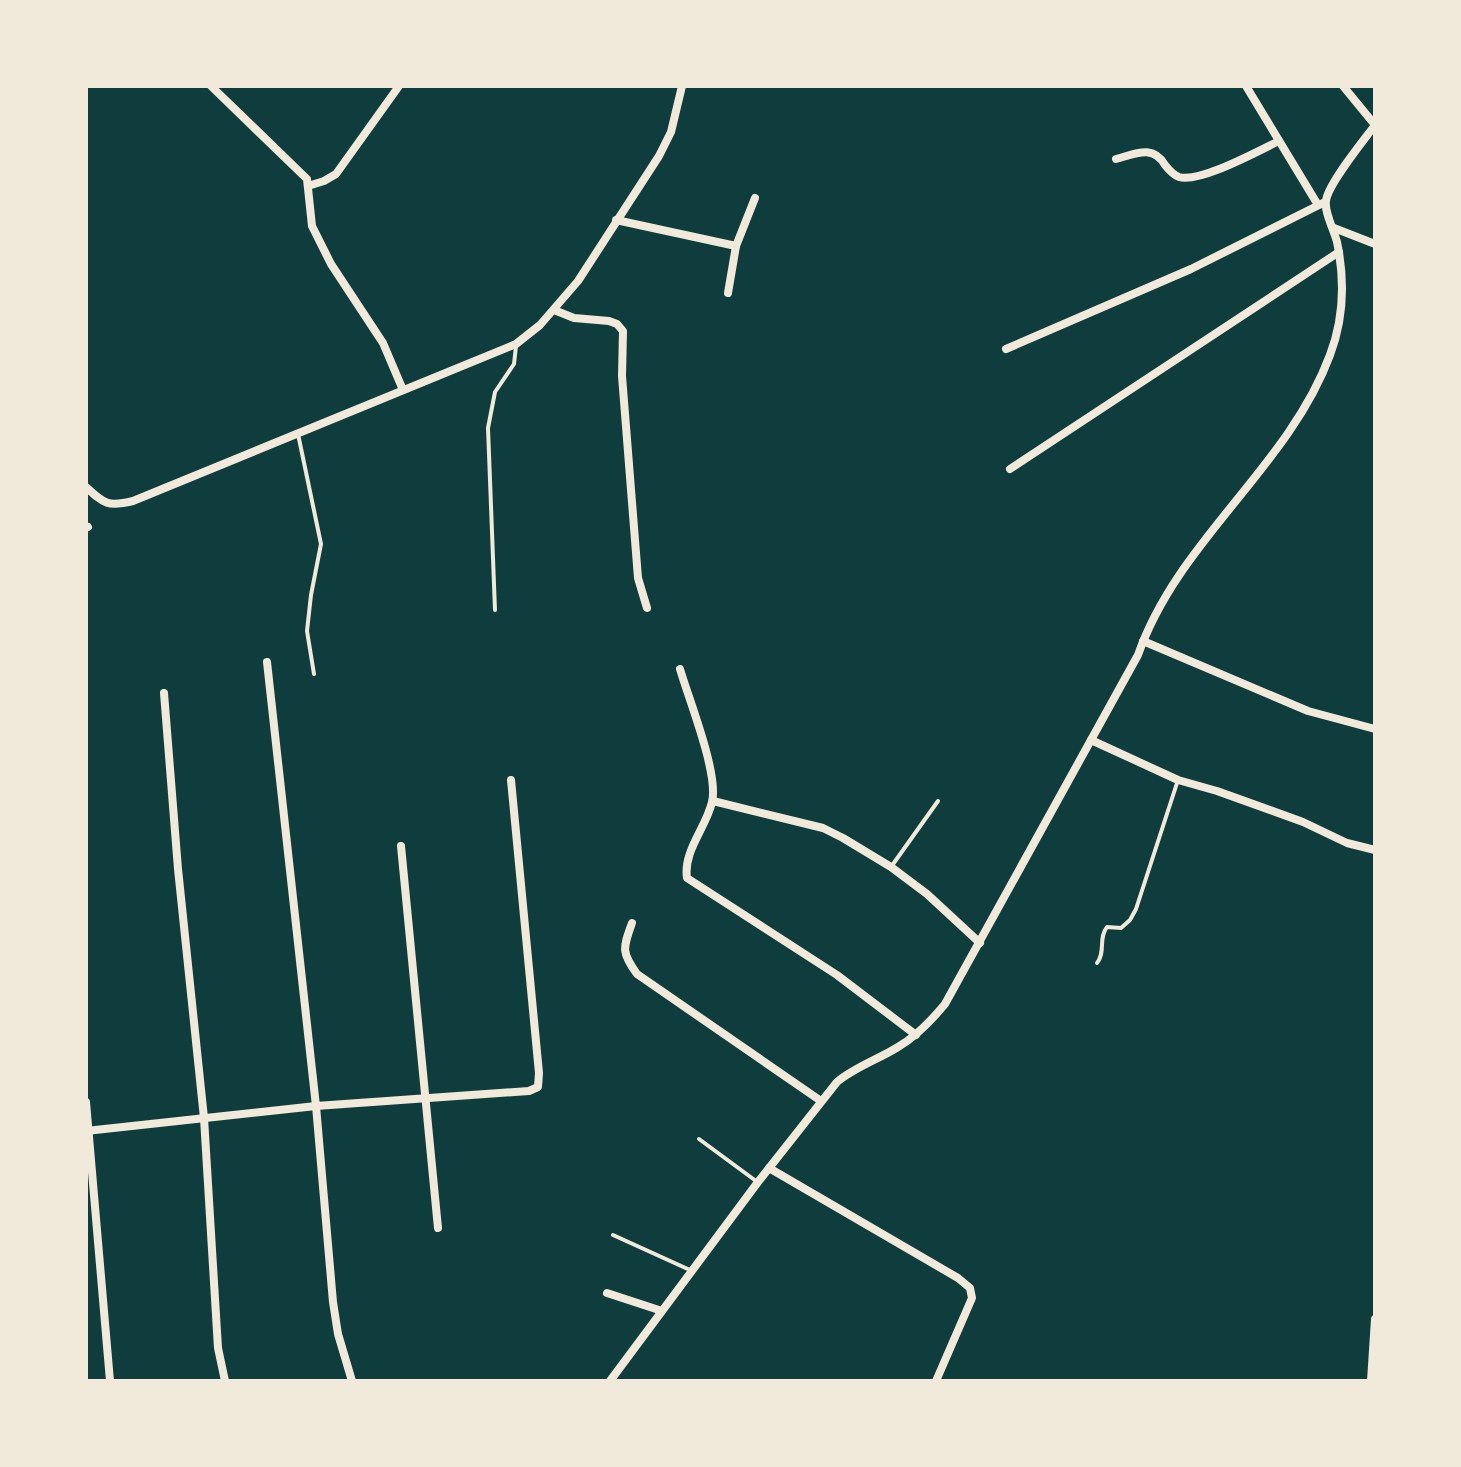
<svg xmlns="http://www.w3.org/2000/svg" width="1461" height="1467" viewBox="0 0 1461 1467" font-family="'Asap Condensed',sans-serif">
	<style>
		.lines { fill: none; stroke-linecap: round; stroke-linejoin: round }
		.service { stroke: #f1e9da; stroke-width: 4 }
		.minor { stroke: #f1e9da; stroke-width: 8 }
	</style>
	<rect width="100%" height="100%" fill="#0f3d3e"/>
	<g class="lines">
		<g class="service">
			<path d="M298,434l23,110 -10,51 -4,36 7,43"/>
			<path d="M495,610l-7,-182 7,-36 19,-28 2,-18"/>
			<path d="M891,867l47,-66"/>
			<path d="M1097,963c9,-11 1,-25 10,-36l14,1 9,-8 6,-11 42,-129"/>
			<path d="M699,1139l57,42"/>
			<path d="M613,1235l77,35"/>
		</g>
		<g class="minor">
			<path d="M211,86l96,93 5,47 19,38 52,79 20,47"/>
			<path d="M1246,86l72,119"/>
			<path d="M1343,86l32,39"/>
			<path d="M1116,159c19,-5 37,-15 49,6 4,5 8,10 14,12 21,6 79,-26 100,-36"/>
			<path d="M308,186l16,-5 12,-7 63,-88"/>
			<path d="M616,220l120,26 19,-48"/>
			<path d="M1334,228l41,16"/>
			<path d="M728,293l8,-47"/>
			<path d="M554,310l20,8 35,3 8,3 6,7 -1,45 16,202 9,30"/>
			<path d="M1006,349l185,-80 134,-67"/>
			<path d="M1010,469l329,-217"/>
			<path d="M86,487c18,17 22,20 47,14l383,-157 24,-19 38,-44 81,-125 12,-24 11,-46"/>
			<path d="M86,528l2,-1"/>
			<path d="M1143,641l165,70 67,18"/>
			<path d="M267,662l49,444 17,196 5,32 14,47"/>
			<path d="M680,669c9,31 39,105 32,133 -6,26 -29,49 -25,76l150,97 79,60"/>
			<path d="M164,693l14,176 26,249 14,230 7,33"/>
			<path d="M1091,740l87,40 39,11 86,31 44,21 28,7"/>
			<path d="M713,801l110,27 20,10 48,29 36,27 53,49"/>
			<path d="M401,846l37,382"/>
			<path d="M632,923c-9,25 -11,29 5,51l184,127"/>
			<path d="M86,1102l24,279"/>
			<path d="M86,1131l230,-25 213,-15 9,-4 1,-14 -28,-293"/>
			<path d="M769,1168l189,110 12,10 2,10 -36,83"/>
			<path d="M607,1293l55,18"/>
			<path d="M610,1381l148,-199 79,-100c18,-15 40,-22 61,-35 19,-11 33,-26 47,-43l193,-349c40,-115 150,-187 192,-300 14,-37 15,-75 7,-113 -3,-12 -13,-30 -11,-41 1,-16 38,-61 49,-76"/>
			<path d="M1371,1381l4,-62"/>
		</g>
	</g>
	<rect width="1461" height="1467" fill="none" stroke="#f1e9da" stroke-width="176"/>
</svg>
